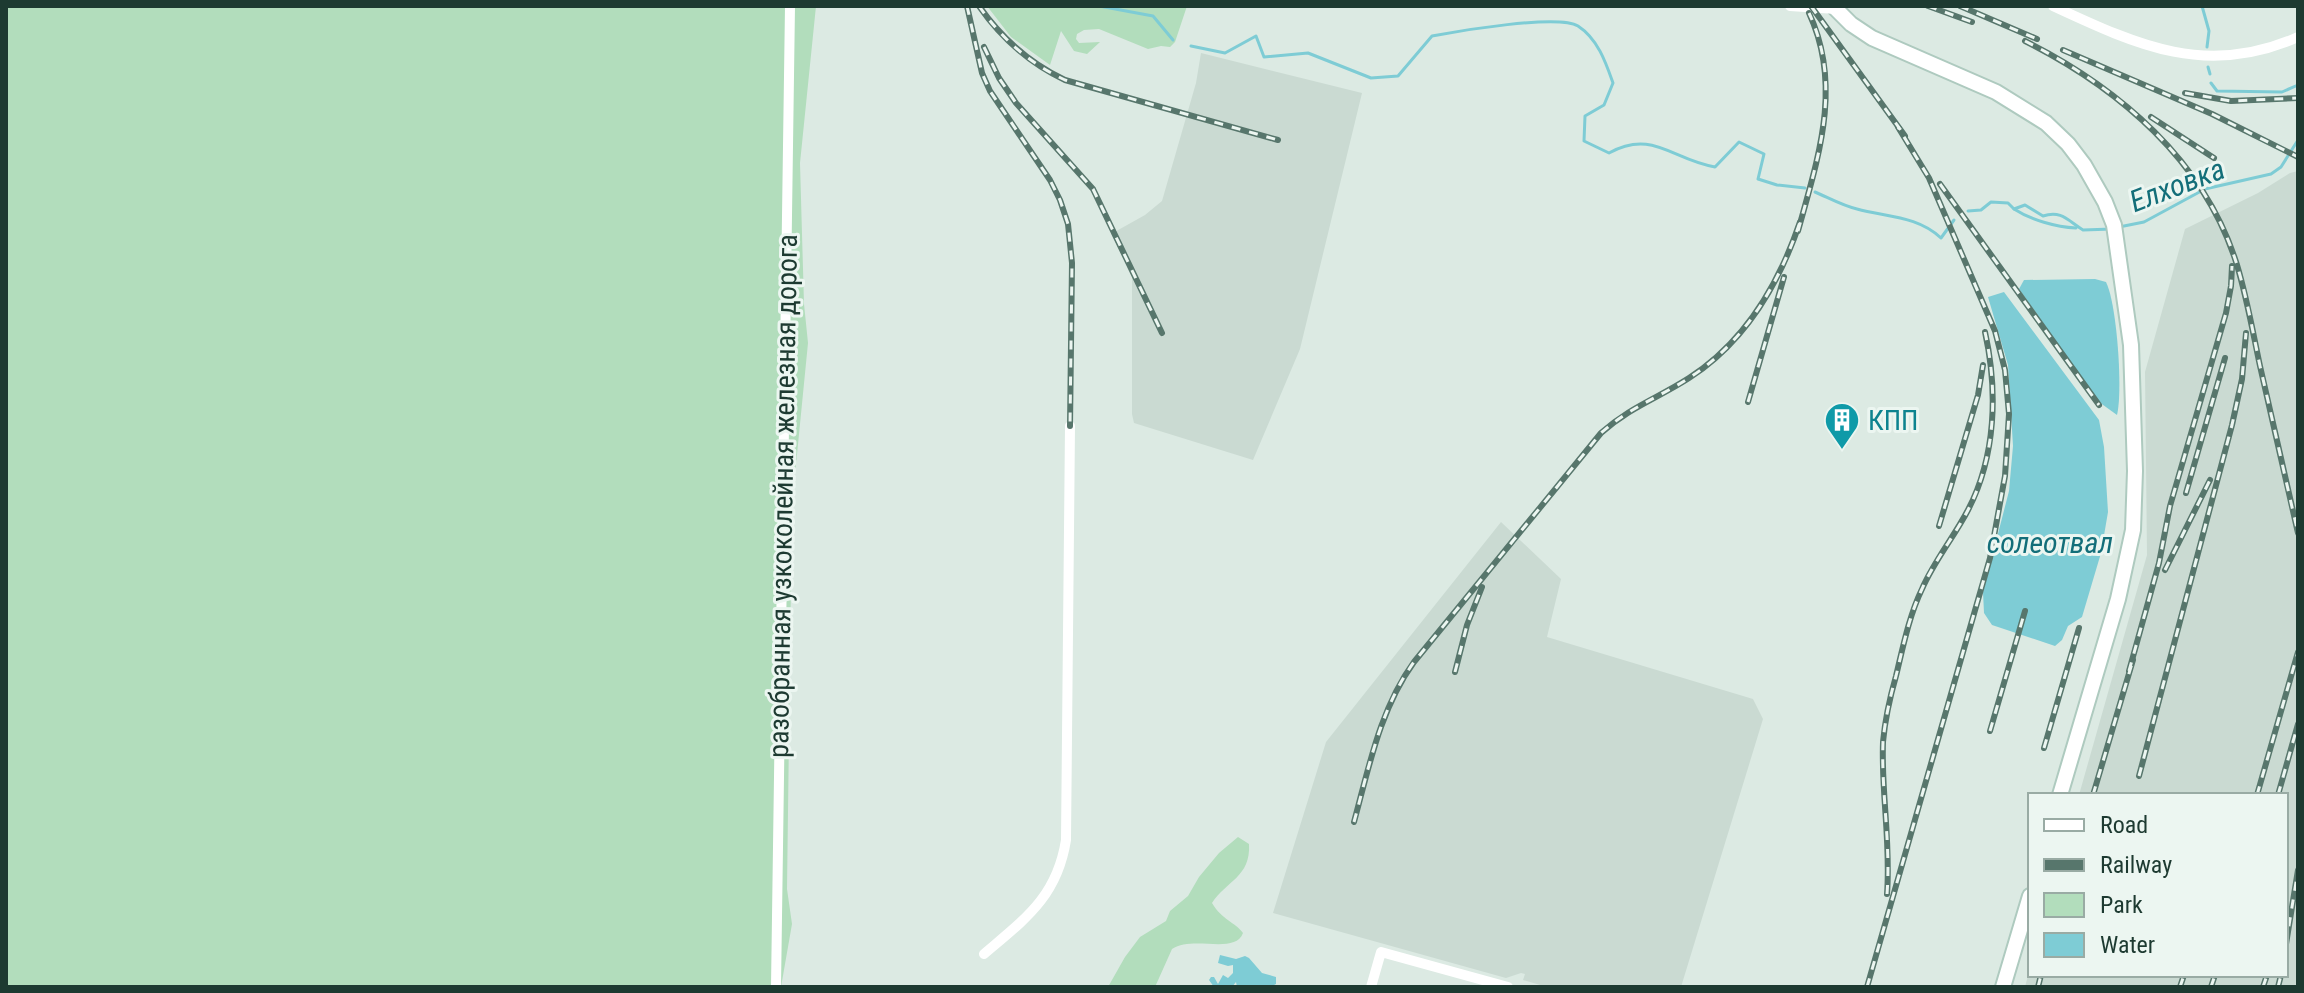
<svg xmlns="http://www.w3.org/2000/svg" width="2304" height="993" viewBox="0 0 2304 993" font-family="'Roboto Condensed',sans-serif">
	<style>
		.built { fill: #cadad2 }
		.green { fill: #b2ddbc }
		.water { fill: #7eccd5 }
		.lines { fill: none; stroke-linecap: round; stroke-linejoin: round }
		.stream { stroke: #7eccd5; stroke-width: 3 }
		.secondary-casing { stroke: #aecabf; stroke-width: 18 }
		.minor { stroke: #fff; stroke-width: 10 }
		.secondary { stroke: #fff; stroke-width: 14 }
		.rail-casing { stroke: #57766c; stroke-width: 6 }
		.rail { stroke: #ecf6f1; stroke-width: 3; stroke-dasharray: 9; stroke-linecap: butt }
		.labels { text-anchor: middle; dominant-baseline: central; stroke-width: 6; stroke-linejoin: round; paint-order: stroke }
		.culture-label { font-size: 28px; fill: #0d838f; stroke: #ecf6f1; text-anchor: start }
		.street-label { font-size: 28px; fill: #1d3a31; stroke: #ecf6f1 }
		.water-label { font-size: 30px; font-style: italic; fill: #136e79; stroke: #ecf6f1 }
	</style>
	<rect width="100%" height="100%" fill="#dceae3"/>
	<g class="built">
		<path d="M1201,53l161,40 -62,256 -47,111 -119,-37 -2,-9v-140l-21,-40 34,-19 17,-14 34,-118z"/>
		<path d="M2298,171v816h-273l5,-19v7h256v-180h-207l68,-240 -2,-183 40,-143 73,-36 32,-20z"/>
		<path d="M1501,522l60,57 -14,58 206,62 10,20 -82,268h-134l-24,-7 2,-6 -4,-1 -15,5 -233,-65 53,-171z"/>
	</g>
	<g class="green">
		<path d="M6,6h810l-16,157 4,141 4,39 -16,162 -5,384 5,35 -11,63h-775z"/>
		<path d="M987,6h200l-12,36 -5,5 -9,-1 -13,3 -49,-20 -15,1 -7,4 -1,5 3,4 21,-1 -13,12 -13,-3 -13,-20 -11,34 -39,-28z"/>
		<path d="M1238,837l11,7c2,33 -23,37 -37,59 10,17 23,19 31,30 -8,22 -50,2 -71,16l-17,38h-47l17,-30 15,-20 26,-16 4,-10 18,-15 11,-19 20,-24z"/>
	</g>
	<g class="water">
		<path d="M2095,279l11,3c11,22 17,109 11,133l-18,-13 -80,-113 5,-9z"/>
		<path d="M2004,292l95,128 5,27 4,65 -7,41 -19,64 -14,9 -6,14 -7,6 -63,-21 -8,-12 -1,-21 26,-101 4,-45 -5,-81 -20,-68z"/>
		<path d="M1220,955l16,4 9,-3 4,2 13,15 14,4v7l-6,3h-33l-1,-5 -4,5h-18l-5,-7 2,-3h3l4,7 5,-9 5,3 5,-5v-8l-5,1 -10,-3z"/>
	</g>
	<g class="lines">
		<g class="stream">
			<path d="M1099,6l54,10 20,24"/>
			<path d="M2202,6l7,25 -2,16"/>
			<path d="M1191,46l34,7 31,-17 8,21 44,-4 63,25 27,-2 34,-40c26,-5 126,-22 146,-10 20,13 28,37 35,57l-9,22 -19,11 -1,25 25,12c44,-24 63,7 106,14l24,-25 25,12 -6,25 19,6 28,3"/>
			<path d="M2208,67l2,7"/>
			<path d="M2211,83l6,8 65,1 16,-7"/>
			<path d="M1815,192c14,6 28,14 42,17 30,8 61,7 84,29l13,-18"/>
			<path d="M2014,209c17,11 42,18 62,19"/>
			<path d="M1968,211l13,-1 10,-8 17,1 6,6 11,-4 18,11c19,-6 25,5 40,14l29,-1"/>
			<path d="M2119,227l25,-5 61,-33 66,-15 10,-7 17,-27"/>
		</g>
		<g class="secondary-casing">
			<g id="secondary">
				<path d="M1833,6l18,18 21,14 124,54 50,31 22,21 16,21 21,37 9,23 17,120 4,126 -2,59 -15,69 -58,196"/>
				<path d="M2003,987l27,-91"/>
			</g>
		</g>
		<g class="minor">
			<path d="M1790,6l46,3"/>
			<path d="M2053,6c84,39 154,72 245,31"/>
			<path d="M984,954c41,-35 73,-57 82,-114l4,-414"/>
			<path d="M776,987l14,-981"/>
			<path d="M1371,987l10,-35 127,35"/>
		</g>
		<use href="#secondary" class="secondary"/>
		<g class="rail-casing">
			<g id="rail">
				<path d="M967,6l15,67 8,18 60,89 10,20 8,24 4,39 -2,163"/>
				<path d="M979,6c23,33 50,57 86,74l213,60"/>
				<path d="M1811,6l94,130"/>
				<path d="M1928,6l44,16"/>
				<path d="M1960,6l77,33"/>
				<path d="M2025,41c94,47 180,120 212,224 10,33 16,68 23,101 13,56 25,111 38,167"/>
				<path d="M984,47l15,31 17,25 77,86 69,144"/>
				<path d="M2063,50l149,64 86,43"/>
				<path d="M2185,93l46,8 67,-3"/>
				<path d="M2151,117l63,41"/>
				<path d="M1940,184l159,221"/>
				<path d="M1798,231c20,-73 45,-145 11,-218"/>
				<path d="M1748,402l36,-125"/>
				<path d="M2186,493l39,-135"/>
				<path d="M1939,526l39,-131 5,-30"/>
				<path d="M2165,570l45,-90"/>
				<path d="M2129,671l30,-108 11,-57 56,-193 5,-27 1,-20"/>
				<path d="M1455,672l12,-47 15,-38"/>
				<path d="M1990,731l35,-120"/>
				<path d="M2044,748l35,-120"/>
				<path d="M2139,776l93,-351 10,-46 4,-46"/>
				<path d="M2093,795l40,-135"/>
				<path d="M2257,795l41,-143"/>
				<path d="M2278,795l20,-71"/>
				<path d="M1354,822c15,-55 26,-113 60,-160l187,-229c29,-26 57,-35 88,-55 56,-36 90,-94 111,-156"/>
				<path d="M1887,894c4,-51 -6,-102 -4,-152 2,-22 7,-45 13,-66 7,-29 13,-60 26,-87 12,-28 32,-52 46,-79 28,-54 30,-119 17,-178"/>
				<path d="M2286,944l12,-74"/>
				<path d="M1867,987l123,-429 15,-82 4,-62 -4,-44 -10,-39 -66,-153 -31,-51"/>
				<path d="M2038,987l3,-12"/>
				<path d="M2180,987l4,-12"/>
				<path d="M2211,987l4,-12"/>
				<path d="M2263,987l4,-12"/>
				<path d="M2278,987l3,-12"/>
			</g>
		</g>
		<use href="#rail" class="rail"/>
	</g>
	<defs>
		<g id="building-pin" transform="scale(1.8)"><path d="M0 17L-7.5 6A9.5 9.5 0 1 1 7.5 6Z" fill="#0f9aa8" stroke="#ecf6f1"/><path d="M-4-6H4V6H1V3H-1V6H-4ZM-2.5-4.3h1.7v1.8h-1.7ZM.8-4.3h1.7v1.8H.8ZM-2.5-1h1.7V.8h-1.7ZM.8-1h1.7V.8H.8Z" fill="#fff"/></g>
	</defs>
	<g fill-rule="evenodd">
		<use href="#building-pin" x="1842" y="420"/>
	</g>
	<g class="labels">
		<g class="culture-label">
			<text x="1868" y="420">КПП</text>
		</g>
		<g class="street-label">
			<text transform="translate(783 496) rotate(-89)">разобранная узкоколейная железная дорога</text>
		</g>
		<g class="water-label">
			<text transform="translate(2177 185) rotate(-21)">Елховка</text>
			<text x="2050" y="542">солеотвал</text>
		</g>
	</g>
	<rect width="2304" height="993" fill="none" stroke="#1d3a31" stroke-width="16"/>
	<rect x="2028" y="793" width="260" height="184" fill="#ecf6f1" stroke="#99aba4" stroke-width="2"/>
	<rect x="2044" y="819" width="40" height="12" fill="#ffffff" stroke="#99aba4" stroke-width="2"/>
	<text x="2100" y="833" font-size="24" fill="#1d3a31">Road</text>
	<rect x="2044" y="859" width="40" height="12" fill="#57766c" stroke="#99aba4" stroke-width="2"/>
	<text x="2100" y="873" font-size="24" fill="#1d3a31">Railway</text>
	<rect x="2044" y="893" width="40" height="24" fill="#b2ddbc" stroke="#99aba4" stroke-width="2"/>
	<text x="2100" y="913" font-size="24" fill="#1d3a31">Park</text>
	<rect x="2044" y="933" width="40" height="24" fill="#7eccd5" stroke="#99aba4" stroke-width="2"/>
	<text x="2100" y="953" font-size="24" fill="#1d3a31">Water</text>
</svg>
